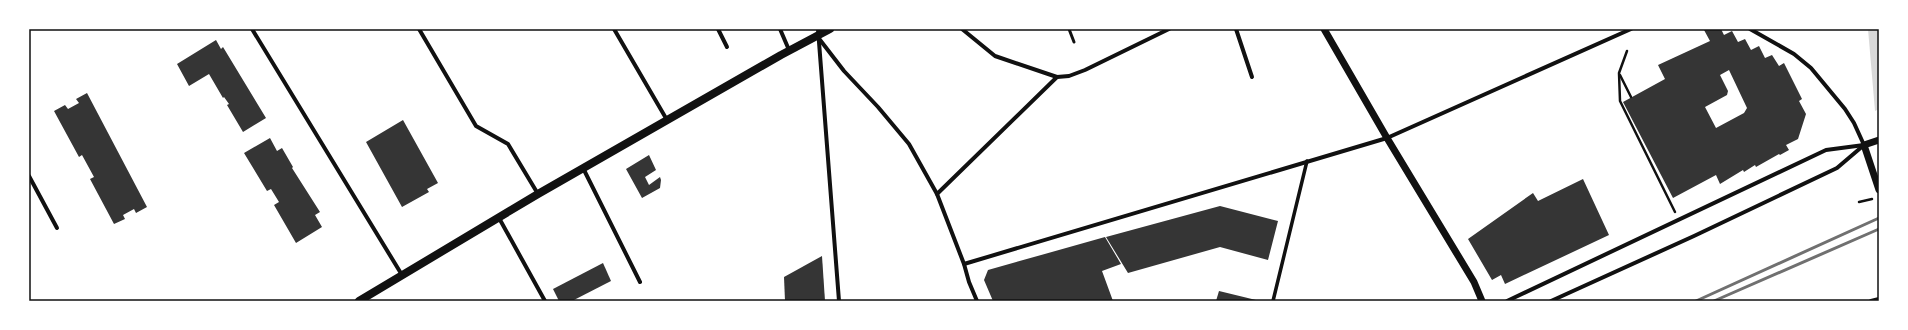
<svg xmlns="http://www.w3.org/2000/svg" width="1908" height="330" viewBox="0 0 1908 330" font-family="Overpass,sans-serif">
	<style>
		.water { fill: #d9d9d9 }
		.building { fill: #353535; fill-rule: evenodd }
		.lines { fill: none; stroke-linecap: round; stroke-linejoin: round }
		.path { stroke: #111; stroke-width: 2.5 }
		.service { stroke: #111; stroke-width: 3 }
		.pedestrian { stroke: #111; stroke-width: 3.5 }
		.minor { stroke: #111; stroke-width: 4 }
		.tertiary { stroke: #111; stroke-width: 7 }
		.secondary { stroke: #111; stroke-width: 8 }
		.rail { stroke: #707070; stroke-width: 3 }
		.neatline { fill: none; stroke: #111; stroke-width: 1.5 }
	</style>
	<rect width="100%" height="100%" fill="#fff"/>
	<path class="water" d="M1868,29h11v80l-4,2z"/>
	<g class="building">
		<path d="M1706,29h15l3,6 8,-4 6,11 7,-3 6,11 8,-4 6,12 7,-3 7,11 5,-3 18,36 -3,2 7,13 -8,25 -12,6 3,5 -9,5 -1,-1 -23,13 -1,-2 -11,7 -1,-2 -23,14 -4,-9 -43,23 -50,-96 42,-23 -7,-14 52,-24 -6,-11zM1729,70l18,38 -3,5 -28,15 -11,-21 22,-12 1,-4 -8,-16z"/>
		<path d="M216,40l5,9 2,-2 43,71 -23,14 -16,-27 2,-1 -5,-7 -1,1 -14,-24 -20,12 -12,-22z"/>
		<path d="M87,93l60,114 -11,6 -2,-4 -11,6 2,4 -11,5 -24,-45 4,-2 -12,-22 -3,2 -25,-46 11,-6 3,4 11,-6 -3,-4z"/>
		<path d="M403,120l35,63 -11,6 2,3 -27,15 -36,-65z"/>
		<path d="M270,138l7,13 5,-3 11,19 -1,1 28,44 -5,3 7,12 -26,16 -22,-38 5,-3 -8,-13 -4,2 -23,-38z"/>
		<path d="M649,155l7,15 -11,7 4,8 11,-8 1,3 -1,8 -18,10 -16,-29z"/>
		<path d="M1583,179l26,56 -104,49 -4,-9 -9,5 -24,-41 65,-46 5,8z"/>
		<path d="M1220,206l58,15 -10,39 -48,-13 -92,26 -22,-36z"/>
		<path d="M1105,237l16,27 -19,7 11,30h-120l-9,-21 4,-10z"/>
		<path d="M822,256l3,45h-40l-1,-24z"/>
		<path d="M603,263l8,18 -39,20h-13l-6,-12z"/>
		<path d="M1219,291l37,9v1h-40z"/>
	</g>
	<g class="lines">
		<g class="path">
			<path d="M1627,51l-8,22 1,28 55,111"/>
			<path d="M1620,75l11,22"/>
			<path d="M1859,202l13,-3"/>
		</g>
		<path class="service" d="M1069,29l5,13"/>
		<path class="pedestrian" d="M1273,301l34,-140"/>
		<g class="minor">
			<path d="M252,29l150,246"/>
			<path d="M419,29l57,97 32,18 30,50"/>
			<path d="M614,29l53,91"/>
			<path d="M718,29l9,18"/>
			<path d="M780,29l9,21"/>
			<path d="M818,29l21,272"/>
			<path d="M962,29l33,27 62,21 12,-1 16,-6 84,-41"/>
			<path d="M1236,29l16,48"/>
			<path d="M1750,29l44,25 17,14 34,41 9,14 10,22"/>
			<path d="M817,36l27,35 34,36 31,37 28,50 27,70 5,18 8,19"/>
			<path d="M583,168l57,114"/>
			<path d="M29,176l28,52"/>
			<path d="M937,194l120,-117"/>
			<path d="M499,218l46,83"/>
			<path d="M964,264l423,-126 244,-109"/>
			<path d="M1507,301l319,-151 38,-5"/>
			<path d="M1551,301l143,-65 143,-68 27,-23"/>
			<path d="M1871,301l8,-2"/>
		</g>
		<g class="tertiary">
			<path d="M1324,29l63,109 87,144 8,19"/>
			<path d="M1879,140l-15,5 15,45"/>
		</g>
		<path class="secondary" d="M359,301l179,-107 243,-139 49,-26"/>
		<g class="rail">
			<path d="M1696,301l183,-83"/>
			<path d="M1714,301l165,-72"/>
		</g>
	</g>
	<rect width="1908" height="330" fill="none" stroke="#ffffff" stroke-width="60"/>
	<rect x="30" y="30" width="1848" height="270" class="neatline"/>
</svg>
